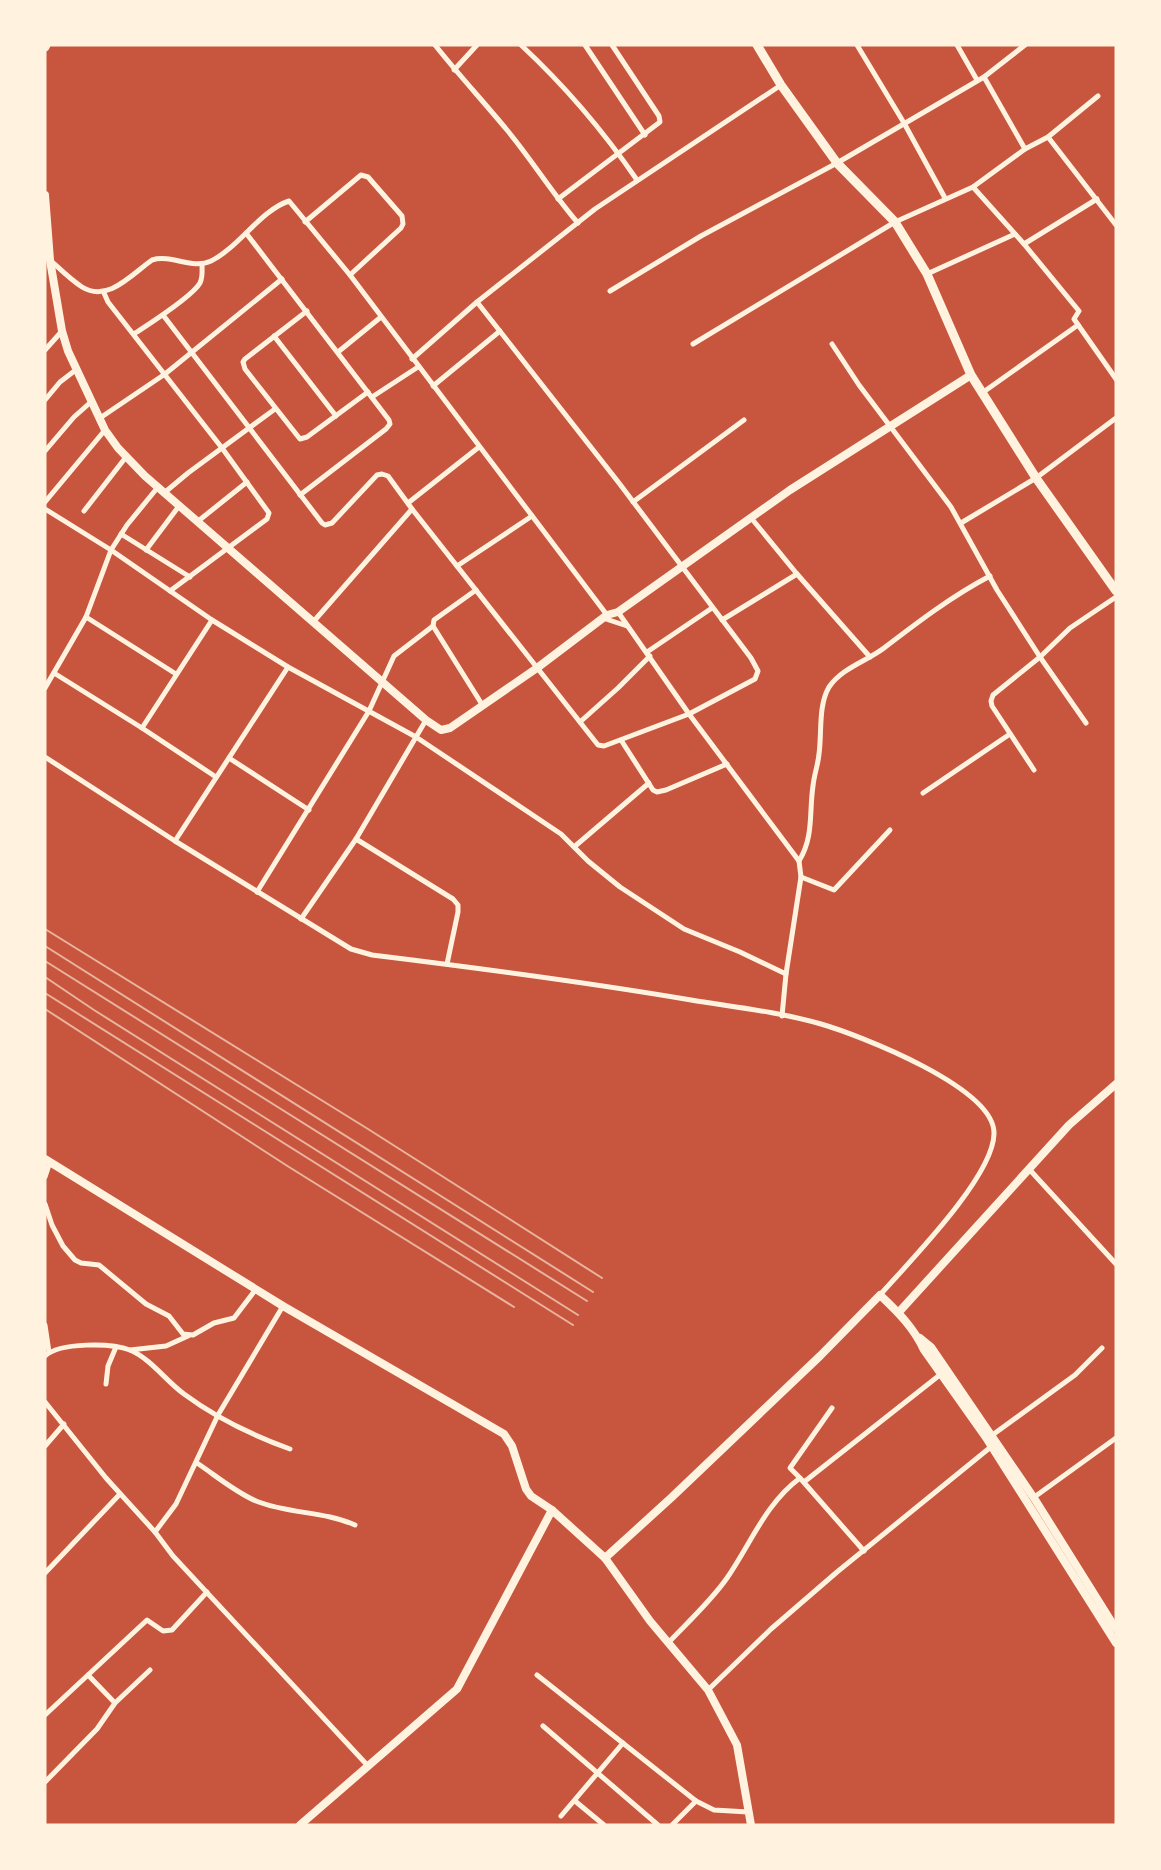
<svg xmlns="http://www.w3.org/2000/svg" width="1161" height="1870" viewBox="0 0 1161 1870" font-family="'DM Sans',sans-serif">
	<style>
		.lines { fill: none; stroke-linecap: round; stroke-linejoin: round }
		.minor { stroke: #fff3e0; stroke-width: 5 }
		.secondary { stroke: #fff3e0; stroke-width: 8 }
		.trunk { stroke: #fff3e0; stroke-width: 9 }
		.rail { stroke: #e9b49f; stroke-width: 2 }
	</style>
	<rect width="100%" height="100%" fill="#c8553d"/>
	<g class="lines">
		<g class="minor">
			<path d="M435,45c23,29 48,56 72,85 25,30 45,63 71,93"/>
			<path d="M521,45c43,40 83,87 116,135"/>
			<path d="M585,45l60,90"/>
			<path d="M857,45l47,78 41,75"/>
			<path d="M957,45l20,35"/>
			<path d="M454,70l23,-25"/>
			<path d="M984,77l41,72"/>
			<path d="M1048,137l68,88"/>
			<path d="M973,187l51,57 55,67 -5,8 42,60"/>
			<path d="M558,199l102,-77 -1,-6 -47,-71"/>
			<path d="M305,222l56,-47 7,2 34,39 1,8 -2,4 -51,47"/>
			<path d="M246,233l143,187 1,4 -4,5 -86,66"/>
			<path d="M1024,244l73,-45"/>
			<path d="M50,260c10,9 21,20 32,27 26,16 50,-13 70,-27 20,-6 40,10 59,1 27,-13 50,-51 78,-60l61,74 257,340"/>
			<path d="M927,274l88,-40"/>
			<path d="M610,291l91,-55 136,-73 147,-86 41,-32"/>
			<path d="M104,293l4,9 114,146 47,65 -2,6 -97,72"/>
			<path d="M307,311l-62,48 -2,3 2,7 55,70 7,-2 61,-45"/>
			<path d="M163,315l159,208 3,2 7,-2 45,-48 5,-1 6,2 24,33 186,236 6,1 85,-32 66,-35 3,-8 -7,-13 -132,-175 -142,-181"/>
			<path d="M134,334c15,-10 58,-37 66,-51 3,-6 2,-12 2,-19"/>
			<path d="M274,336l62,80"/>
			<path d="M693,344l202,-122 78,-35 52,-38 23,-12 50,-41"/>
			<path d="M832,344l27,41 92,122 46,83 43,67 46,66"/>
			<path d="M45,350l17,-19"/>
			<path d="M338,352l43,-35"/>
			<path d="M412,359l65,-57 118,-93 186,-124"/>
			<path d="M433,386l67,-55"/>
			<path d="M982,393l96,-68"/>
			<path d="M372,397l46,-30"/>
			<path d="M45,400l15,-18 17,-13"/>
			<path d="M100,418l65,-44 117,-95"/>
			<path d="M45,451l29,-34 18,-16"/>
			<path d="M164,493l24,-20 87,-64"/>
			<path d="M45,502l60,-72"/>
			<path d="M633,502l111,-82"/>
			<path d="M408,503l71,-56"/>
			<path d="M45,509l66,41 101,70 76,47 128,70 -60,102 -55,80"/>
			<path d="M84,511l42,-54"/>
			<path d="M752,519l45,55 73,83"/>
			<path d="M197,522l50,-40"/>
			<path d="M961,523l75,-45 80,-60"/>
			<path d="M121,534l69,43"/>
			<path d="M146,550l33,-44"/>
			<path d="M457,566l75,-50"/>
			<path d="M476,590l-42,30 -1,6 50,80"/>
			<path d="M618,612l71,102 110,147 2,16 -15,97 -4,42"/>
			<path d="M86,617l90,57"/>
			<path d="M603,618l24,8"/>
			<path d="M722,620l75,-46"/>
			<path d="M314,621l98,-112"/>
			<path d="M647,652l65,-44"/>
			<path d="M54,673l88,55 74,49"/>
			<path d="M45,688l41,-71 25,-67 16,-25 31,-38"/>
			<path d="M426,720l-10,17 145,97 27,27 32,26 64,42 56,23 46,22"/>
			<path d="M580,722l38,-34 32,-32"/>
			<path d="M142,728l70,-108"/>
			<path d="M621,740l32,50 4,2 9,-2 61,-26"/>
			<path d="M45,757l130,84 176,108 21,6c106,13 213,27 319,45 43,7 88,12 130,24 38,11 175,64 173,110 -1,43 -84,127 -114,161"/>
			<path d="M229,758l80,52"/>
			<path d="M1034,770l-42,-64 -1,-5 2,-6 47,-38 30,-29 46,-31"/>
			<path d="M923,793l87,-59"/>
			<path d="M356,839l97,60 5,6v7l-11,52"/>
			<path d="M175,841l113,-174"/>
			<path d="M574,847l75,-64"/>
			<path d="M799,861c15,-24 10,-49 14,-75 1,-11 5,-21 6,-32 3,-21 -1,-48 10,-67 13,-19 38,-26 55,-39 34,-26 68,-52 106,-72"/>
			<path d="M801,877l33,13 56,-60"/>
			<path d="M257,892l112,-181 25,-55 39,-30"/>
			<path d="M1029,1169l87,95"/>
			<path d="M45,1177l5,-15"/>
			<path d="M45,1204l7,21 11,21 12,14 6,3 18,2 47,39 23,12 14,18 10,1 21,-12 20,-5 22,-29"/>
			<path d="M45,1325l4,27"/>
			<path d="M130,1350l36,-4 22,-10"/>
			<path d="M45,1356c15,-14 67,-13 85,-6 21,9 36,31 54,44 31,23 70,42 106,55"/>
			<path d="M106,1384l2,-18 8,-19"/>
			<path d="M45,1402l61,76 49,54 18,24 196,211"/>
			<path d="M991,1436l84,-61 27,-27"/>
			<path d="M45,1446l19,-22"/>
			<path d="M197,1463c18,12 38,29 59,38 32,13 68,10 99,24"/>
			<path d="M800,1478l-10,-10 42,-60"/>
			<path d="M804,1482l137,-108"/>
			<path d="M1033,1498l83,-60"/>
			<path d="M155,1532l21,-28 42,-89 65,-109"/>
			<path d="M45,1573l75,-79"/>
			<path d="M668,1643c20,-21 43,-42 59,-65 24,-35 39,-75 73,-100l64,73"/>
			<path d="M88,1675l27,28"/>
			<path d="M537,1675l159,126 18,9 34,2"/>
			<path d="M708,1690l63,-61 66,-57 155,-126"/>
			<path d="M45,1715l102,-95 16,11 9,-1 35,-38"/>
			<path d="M543,1726l115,99"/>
			<path d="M45,1782l52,-53 18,-26 35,-33"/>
			<path d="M575,1801l29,24"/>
			<path d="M561,1816l62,-73"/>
			<path d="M672,1825l24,-24"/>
		</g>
		<g class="secondary">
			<path d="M45,195l5,65 12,71 6,20 37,79 13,18 27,28 281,244 15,10 9,-2 87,-60 70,-53 11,-3 172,-122 181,-115"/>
			<path d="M45,1159l238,147 221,128 8,12 14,43 5,7 21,14 53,48 45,63 58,69 29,55 14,80"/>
			<path d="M899,1312l170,-187 47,-41"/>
			<path d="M920,1338l11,9 103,151 82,131"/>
			<path d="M605,1558l67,-61 148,-141 60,-61c18,17 34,33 44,55l63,89 129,204"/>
			<path d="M300,1825l157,-136 95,-179"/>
		</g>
		<g class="trunk">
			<path d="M757,45l24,40 56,78 58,59 32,52 44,101 65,103 80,113"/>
			<path d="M45,47l1,-2"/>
		</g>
		<g class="rail">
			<path d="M45,929l323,200 234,149"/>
			<path d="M45,946l548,346"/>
			<path d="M45,961l542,340"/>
			<path d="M45,977l49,33 484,305"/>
			<path d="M45,993l528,332"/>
			<path d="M45,1009l244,158 225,140"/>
		</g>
	</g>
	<rect width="1161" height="1870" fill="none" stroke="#fff3e0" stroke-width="93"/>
</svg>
